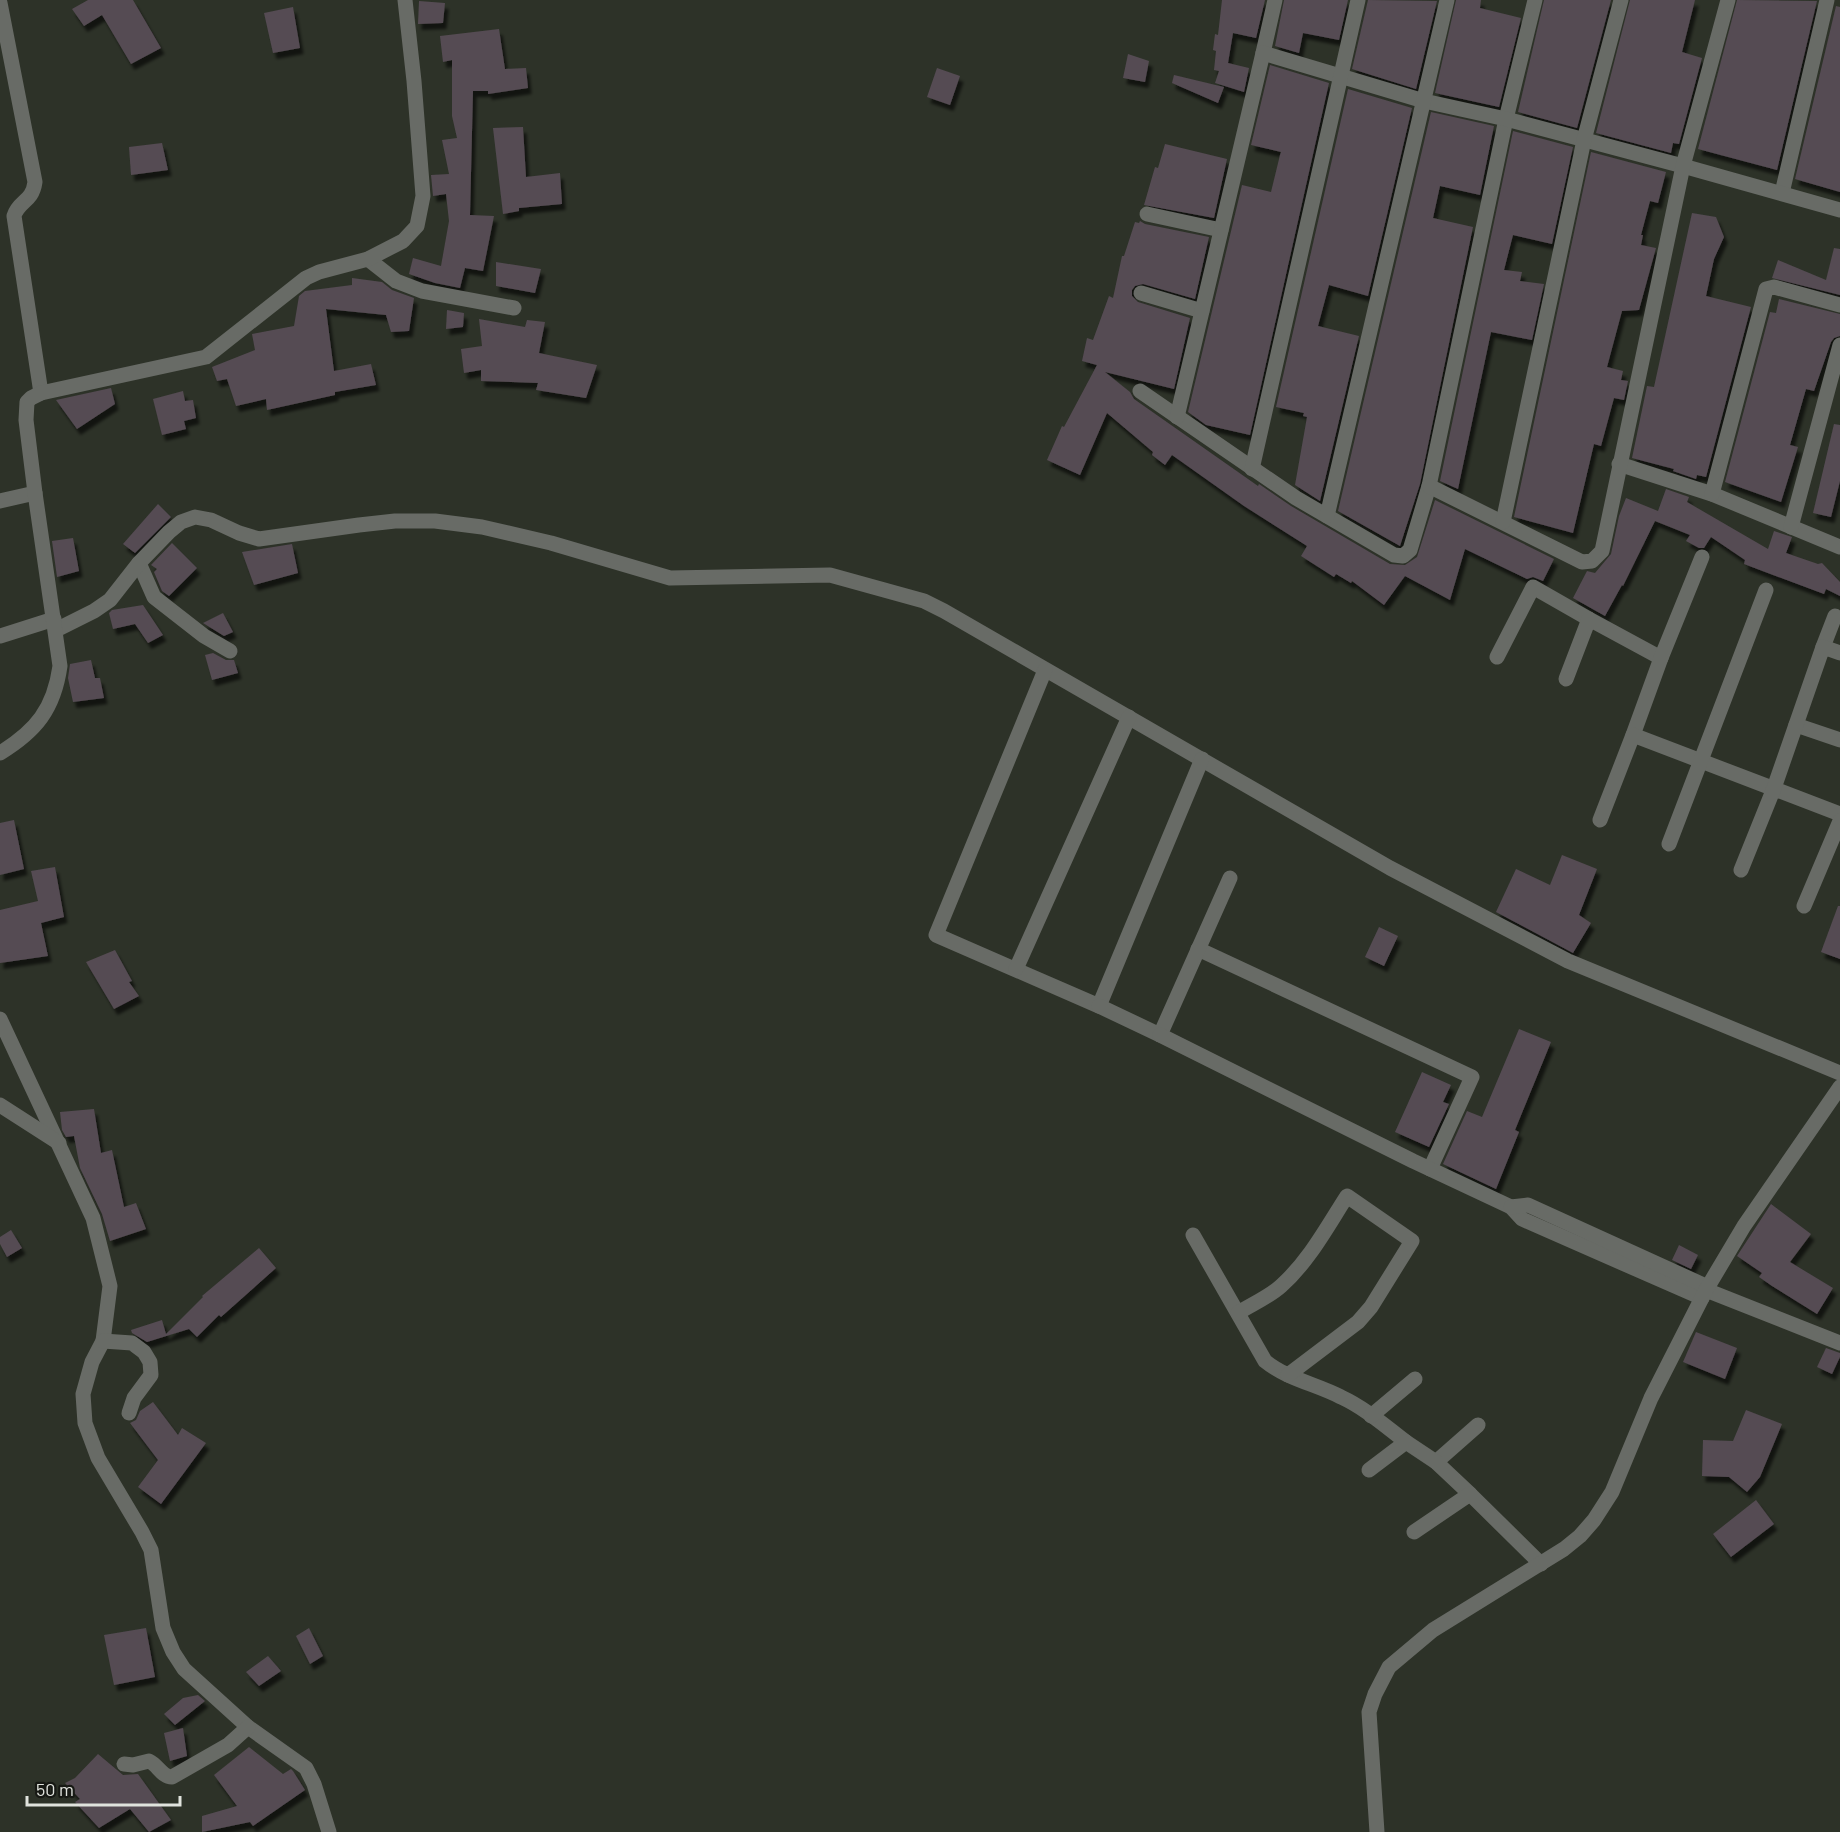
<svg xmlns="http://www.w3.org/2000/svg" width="1840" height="1832" viewBox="0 0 1840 1832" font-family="Barlow,sans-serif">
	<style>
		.building { fill: #554b53; filter: url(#shadow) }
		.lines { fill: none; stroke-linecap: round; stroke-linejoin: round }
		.minor { stroke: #686b66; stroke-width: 15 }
	</style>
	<defs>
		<filter id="shadow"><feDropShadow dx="3.5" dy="6" stdDeviation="1.5" flood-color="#0009"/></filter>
	</defs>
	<rect width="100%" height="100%" fill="#2d3228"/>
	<g class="building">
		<path d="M88,0h45l28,48 -30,16 -29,-49 -18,11 -12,-17z"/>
		<path d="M1222,0h43l-9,38 -23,-5 -5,30 21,5 -5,24 -29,-9 4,-12 -5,-1 2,-19 -3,-1 2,-16 3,1z"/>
		<path d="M1284,0h64l-9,40 -36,-7 -4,20 -24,-7z"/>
		<path d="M1368,0l69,1 -21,88 -64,-20z"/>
		<path d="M1456,0h25l-1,8 41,10 -22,89 -64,-14z"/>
		<path d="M1544,0h67l-34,128 -59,-16z"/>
		<path d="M1630,0h65l-13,52 20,6 -23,86 -6,-1 -2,10 -75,-20z"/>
		<path d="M1737,0l80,1 -40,169 -79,-21z"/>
		<path d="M419,1l26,2 -2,20 -25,1z"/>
		<path d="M1836,6l4,1v185l-45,-13z"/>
		<path d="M293,7l7,41 -27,5 -9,-40z"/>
		<path d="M499,29l6,40 21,-1 2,20 -40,6v-3h-15l-3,124 24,1 -11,55 -18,-3 -5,20 -25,-5 -26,-9 4,-16 28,8 8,-45 -3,-27 -13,2 -2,-21 18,-1 -7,-34 15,-2 -5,-22v-56l-9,2 -3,-26z"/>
		<path d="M1128,54l21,7 -4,21 -22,-4z"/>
		<path d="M1270,65l59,18 -79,352 -44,-10 -18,-13 54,-227 29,7 9,-37 1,-3 -30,-7z"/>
		<path d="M937,68l23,8 -10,29 -23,-8z"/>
		<path d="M1174,75l50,12 -6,16 -46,-20z"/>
		<path d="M1348,89l64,19 -44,188 -39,-11 -11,41 41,10 -39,165 -25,-16 12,-68 -4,-1 1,-3 -28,-6z"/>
		<path d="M1431,112l63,14 -14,69 -40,-9 -7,32 40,9 -53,257 -20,62 -62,-35z"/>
		<path d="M523,127l3,50 34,-4 2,31 -43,4v3l-16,3 -10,-86z"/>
		<path d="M1513,131l60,16 -21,97 -39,-9 -9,35 18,2 -2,9 24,3 -12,56 -41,-8 -33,157 -18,-8z"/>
		<path d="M162,143l6,27 -37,5 -2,-28z"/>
		<path d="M1165,144l62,15 -13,59 -70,-13 11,-38 3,1z"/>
		<path d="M1591,152l75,20 -8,31 -8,-2 -9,34h2l-2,10 15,3 -17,62 -17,1 -15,56 16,4 -2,9 7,1 -4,19 -10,-2 -13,48 -7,-2 -21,89 -59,-16z"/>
		<path d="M1692,213l24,4 8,20 -10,22 -8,37 45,11 -45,170 -9,-2 -1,4 -23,-8 1,-2 -42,-11 15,-72 7,1z"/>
		<path d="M1140,221l5,3 64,13 -14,62 -52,-15 -8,2 -3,4v6l6,6 52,16 -16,71 -69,-17 25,20 4,7 124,87 1,-2 32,22 99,58 15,1 12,-8 18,-57 119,59 -11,22 -10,-4 -6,2 -62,-30 -15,51 -45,-24 -21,29 -32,-24 -1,2 -15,-9 -2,3 -33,-21 6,-10 -63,-40 -72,-51 -7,10 -13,-10 1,-3 -46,-39 -27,62 -33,-15 15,-34 2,1 33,-62 -15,-4 5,-23 6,2 16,-44 4,2 9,-42h2l11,-34 4,1z"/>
		<path d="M1834,248l6,1v46l-68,-17 6,-18 48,20z"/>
		<path d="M496,262l45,7 -6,24 -39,-7z"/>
		<path d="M352,278l30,4 10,8 22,8 -5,33 -18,1 -5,-17 -60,-6 8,62 37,-7 5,21 -41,7v3l-68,15 -1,-11 -30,7 -9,-27 -10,2 -5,-14 43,-17 -3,-16 42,-8 5,-30 6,-5 47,-6z"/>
		<path d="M1779,299l61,15v22l-6,2 -3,4 -17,49 -8,-2 -16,56 8,2 -17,55 -56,-20 45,-170 6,1z"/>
		<path d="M447,310l17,3 -1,14 -17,2z"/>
		<path d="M479,319l46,8 2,-7 18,2 -6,31 58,12 -11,33 -50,-8 2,-7 -57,-2v-11l-17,3 -3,-24 21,-3z"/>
		<path d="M111,388l4,16 -38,25 -21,-29z"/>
		<path d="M183,391l2,10 8,-1 3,18 -12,3 2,8 -24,6 -9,-36z"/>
		<path d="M1834,424l6,1v56l-9,36 -18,-4z"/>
		<path d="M1666,489l23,8 -2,5 81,47 6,-18 18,6 -6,16 32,11 4,-1 18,19v14l-14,-7 -2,5 -80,-30 1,-4 -34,-23 -7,11h-5l-13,-7 4,-6 -35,-14 -32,65 -1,-1 -17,31 -32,-18 14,-27 8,2 16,-19 8,-38 7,-18 32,13z"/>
		<path d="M158,504l13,13 -36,36 -12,-9z"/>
		<path d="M73,538l6,33 -22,6 -5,-36z"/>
		<path d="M172,543l25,25 -28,28 -7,-5 -8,-19 3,-3 -6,-4z"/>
		<path d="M292,544l6,29 -44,12 -12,-33z"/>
		<path d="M143,605l20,30 -15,8 -13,-19 -22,5 -4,-16 3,-3z"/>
		<path d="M223,613l10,19 -9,4 -21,-13z"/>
		<path d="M213,653l13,7h8l4,13 -26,7 -7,-25z"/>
		<path d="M91,660l4,18h5l4,20 -31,4 -5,-24 2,-14z"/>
		<path d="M14,820l10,49 -24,6v-52z"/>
		<path d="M1562,855l35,14 -18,46 12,8 -18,30 -77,-41 20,-43 34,16z"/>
		<path d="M55,867l9,50 -23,6 7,33 -48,7v-53l38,-9 -7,-30z"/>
		<path d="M1838,906h2v53l-19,-7z"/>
		<path d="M1379,927l19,9 -14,30 -19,-9z"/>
		<path d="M115,950l17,31 -3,1 10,14 -25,13 -28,-47z"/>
		<path d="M1519,1029l32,13 -36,88 4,2 -23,57 -53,-25 24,-53 15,6z"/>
		<path d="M1422,1072l29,13 -8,17 6,2 -20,43 -34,-15z"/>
		<path d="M94,1109l7,44 11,-3 12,57 12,-4 10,26 -36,12 -8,-27 -22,-46 -6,-32 -8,1 -4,-7 -2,-18z"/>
		<path d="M1771,1204l40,30 -21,28 43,26 -16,26 -45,-28 -13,-9 3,-4 -25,-17z"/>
		<path d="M11,1230l11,18 -15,9 -7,-13v-7z"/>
		<path d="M1679,1245l19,10 -7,14 -19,-9z"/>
		<path d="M259,1248l17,20 -55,49 -2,-2 -22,22 -8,-8 -42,13 -15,-9 -1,-3 31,-10 4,14 37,-37 -1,-1z"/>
		<path d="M1696,1332l41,16 -12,31 -42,-17z"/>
		<path d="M1826,1348l14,5v4l-8,17 -15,-7z"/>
		<path d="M153,1402l25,33 4,-7 24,15 -45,61 -23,-17 20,-27 -28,-37 6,-3 4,-9z"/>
		<path d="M1746,1410l36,14 -22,53 -13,15 -18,-15 -27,-1 1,-36 30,1z"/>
		<path d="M1756,1500l18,24 -43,33 -18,-23z"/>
		<path d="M146,1628l9,49 -41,8 -10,-50z"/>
		<path d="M309,1628l14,28 -13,8 -14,-28z"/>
		<path d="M268,1656l13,15 -22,15 -13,-14z"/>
		<path d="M198,1695l7,6 -30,24 -11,-11 19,-16z"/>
		<path d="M183,1728l4,28 -17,5 -6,-28z"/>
		<path d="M249,1747l34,27 8,-5 2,2 12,19 -52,36 -3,-4 -48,10v-16l35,-10 -23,-31z"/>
		<path d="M98,1754l25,21 15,-1 33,46 -22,12 -19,-23 -31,19 -24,-26 5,-3 -15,-16 10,-5z"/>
	</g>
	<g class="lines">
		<g class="minor">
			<path d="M0,3l35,179c-3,21 -16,18 -21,34l27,177"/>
			<path d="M1263,53l12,-53"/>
			<path d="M1782,193l45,-193"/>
			<path d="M1147,214l74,16"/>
			<path d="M368,259l28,22 26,10 92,17"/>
			<path d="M1141,293l61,18"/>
			<path d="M1140,391l156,107 98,57 9,1 7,-6 19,-64 77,-367 29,-119"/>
			<path d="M1177,417l86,-364 161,48 82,18 177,47 157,44"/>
			<path d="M1619,464l93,30 128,53"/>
			<path d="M1252,469l106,-469"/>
			<path d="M1429,486l153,76 10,-1 10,-10 81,-385 45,-166"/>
			<path d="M1712,494l54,-205 8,-2 66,18"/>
			<path d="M0,501l35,-8"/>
			<path d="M1327,516l120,-516"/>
			<path d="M1503,522l81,-382 37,-140"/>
			<path d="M1791,527l49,-182"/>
			<path d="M139,563l15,34 50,39 26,15"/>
			<path d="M56,630l38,-19 16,-11 29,-37 30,-31 12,-10 14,-5 16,3 28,13 20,6 100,-14 36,-4h40l47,6 69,16 119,35 160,-3 94,26 20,10 446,257 178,93 272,112"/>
			<path d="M0,636l54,-17"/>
			<path d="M1823,647l12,-31"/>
			<path d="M1497,657l36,-70 56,32"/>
			<path d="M1045,670l-109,265 163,71 103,-247"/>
			<path d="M1566,679l23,-60 72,39"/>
			<path d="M1796,725l44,15"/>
			<path d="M1633,735l28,-77 41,-101"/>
			<path d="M0,753c36,-22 54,-44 60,-87l-25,-173 -9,-73 1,-18 4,-4 10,-5 165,-36 100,-79 13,-6 49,-13 35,-18 14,-15 6,-30 -9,-115 -9,-81"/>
			<path d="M1600,820l33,-85 207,79"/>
			<path d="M1669,844l97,-254"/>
			<path d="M1741,870l33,-82 49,-141 17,6"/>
			<path d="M1804,906l36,-85"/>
			<path d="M1198,949l274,128 -42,92"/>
			<path d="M1016,969l113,-252"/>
			<path d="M1099,1006l61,29 70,-157"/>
			<path d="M0,1019l93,199 17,68 -7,55 -11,21 -9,32 2,29 13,35 44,74 9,18 12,78 10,24 11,17 64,58 58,41 8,16 15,48"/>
			<path d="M1160,1035l253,126 98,46 11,12 180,79"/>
			<path d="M0,1105l59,38"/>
			<path d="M1511,1207l17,-2 180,82"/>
			<path d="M1193,1235l72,126c22,18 51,23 76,36 24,11 44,29 65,45"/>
			<path d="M1706,1290l134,53"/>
			<path d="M1238,1313c14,-9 31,-16 43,-27 28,-25 46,-59 66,-90l65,45 -41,66 -13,15 -70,53"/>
			<path d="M103,1341l29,2 12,9 6,10 1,13 -17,23 -5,15"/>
			<path d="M1371,1416l44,-37"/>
			<path d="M1436,1462l42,-37"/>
			<path d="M1369,1470l37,-28 30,20 34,32"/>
			<path d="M1414,1532l56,-38 71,70"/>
			<path d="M124,1764l9,1 16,-4c9,4 13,16 23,16l56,-32 20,-18"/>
			<path d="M1377,1832l-8,-120 6,-18 14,-27 44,-37 131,-81 16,-13 14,-16 18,-28 39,-94 55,-108 38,-64 96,-139"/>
		</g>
	</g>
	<path d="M27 1796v9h153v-9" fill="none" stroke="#e0e3dd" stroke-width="3"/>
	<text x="36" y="1796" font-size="18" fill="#e0e3dd" stroke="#171914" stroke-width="4.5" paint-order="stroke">50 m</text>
</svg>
